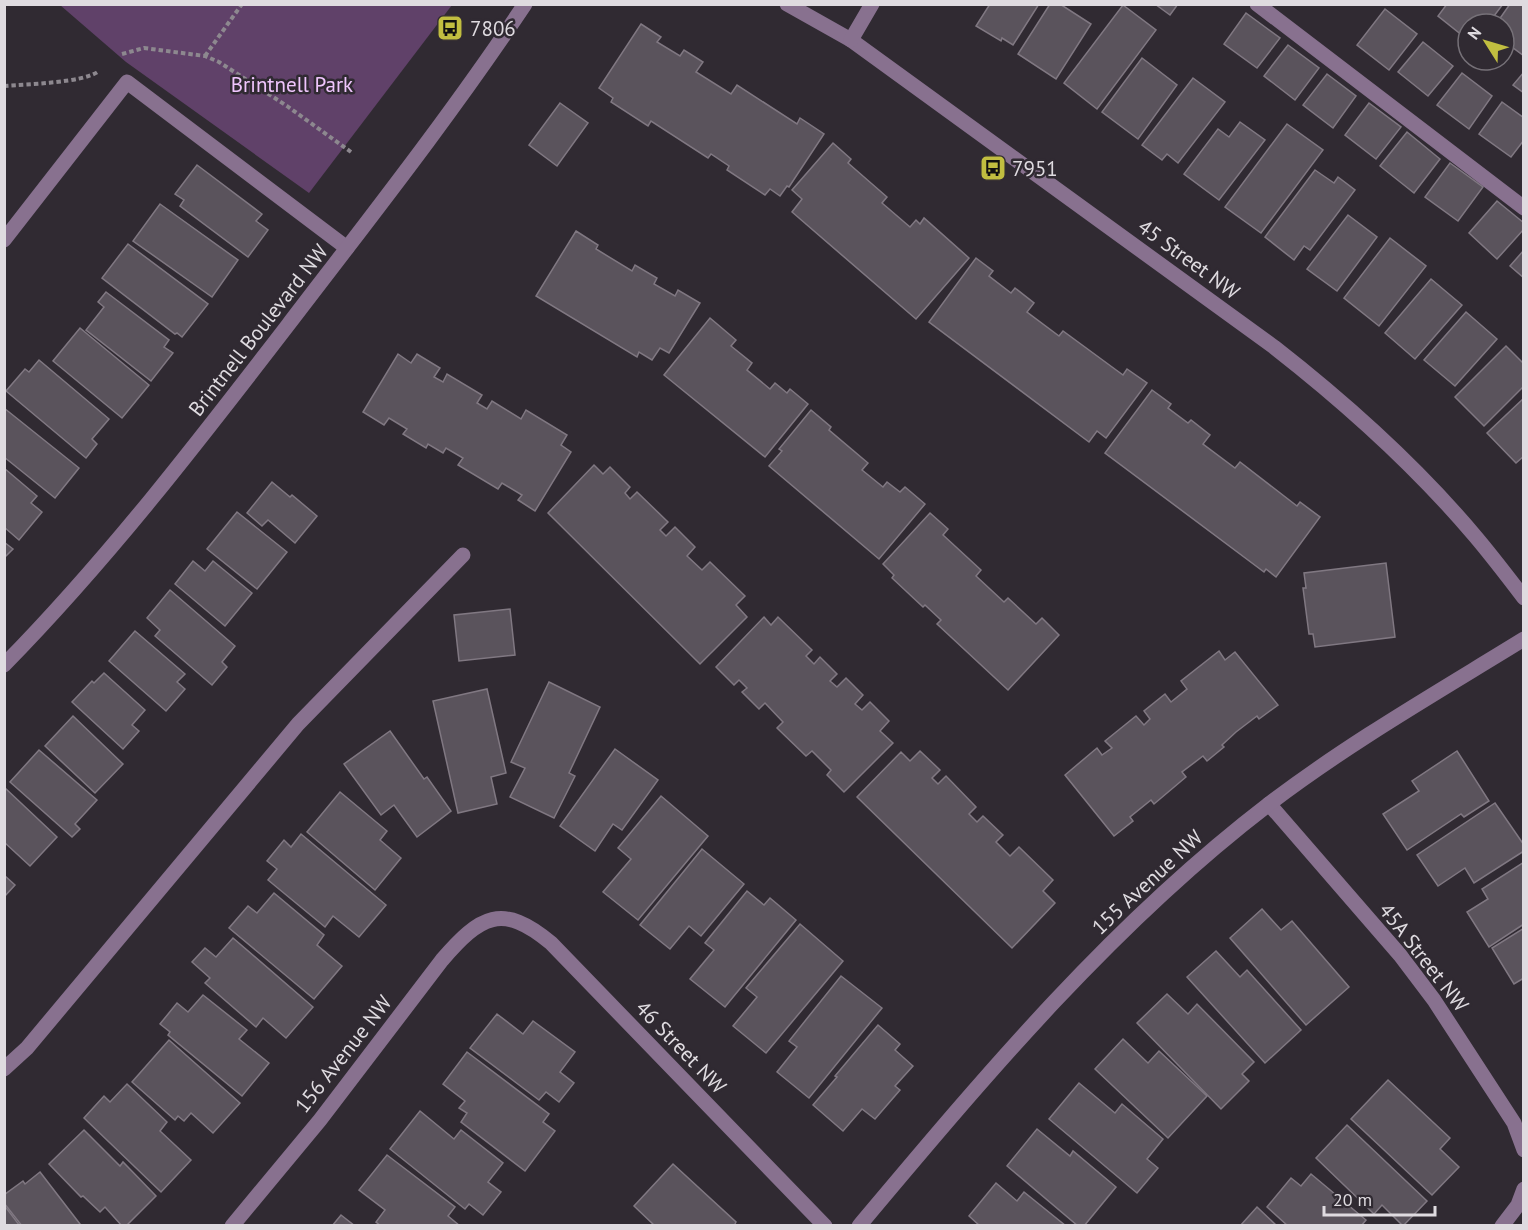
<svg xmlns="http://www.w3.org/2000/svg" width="1528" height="1230" viewBox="0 0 1528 1230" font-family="'PT Sans',sans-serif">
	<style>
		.green { fill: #604169 }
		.building { fill: #5a535c; stroke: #807882; stroke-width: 1.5 }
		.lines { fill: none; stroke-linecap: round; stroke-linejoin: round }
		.path { stroke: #8d888f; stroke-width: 4; stroke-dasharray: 4.5 3; stroke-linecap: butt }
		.minor { stroke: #88718f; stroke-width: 15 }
		.labels { text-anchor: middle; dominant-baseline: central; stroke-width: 5; stroke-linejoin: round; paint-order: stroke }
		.poi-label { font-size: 21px; fill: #dfdbe0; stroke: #302a32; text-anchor: start }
		.park-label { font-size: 21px; fill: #efc5fd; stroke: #302a32 }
		.street-label { font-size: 21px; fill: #dfdbe0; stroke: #302a32 }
	</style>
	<rect width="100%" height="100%" fill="#302a32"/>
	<path class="green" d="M60,5h392l-143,188 -183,-131z"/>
	<g class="building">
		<path d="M990,4h49l-26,41 -11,-7 -1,3 -25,-15z"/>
		<path d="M1050,4h10l31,20 -35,55 -38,-25z"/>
		<path d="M1155,4h23l-8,11z"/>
		<path d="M1447,4h56l-15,20h-20v16l-30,-24z"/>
		<path d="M1510,4h14v52l-20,-15v-17h-8z"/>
		<path d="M1123,5l33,25 -59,79 -33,-26z"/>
		<path d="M1385,9l32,25 -28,36 -32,-25z"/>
		<path d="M1246,13l34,25 -23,30 -33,-24z"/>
		<path d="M641,24l20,13 -4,5 23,14 4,-6 19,12 -7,10 35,22 6,-9 60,39 3,-6 24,16 -35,53 -2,-1 -7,10 -10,-7 -5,6 -38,-25 2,-4 -18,-12 -3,4 -57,-37 -3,5 -37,-24 2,-4 -14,-10z"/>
		<path d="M1423,42l30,24 -25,30 -30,-24z"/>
		<path d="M1288,45l31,23 -24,32 -31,-24z"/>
		<path d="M1142,58l35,27 -39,54 -36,-27z"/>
		<path d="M1524,72v21l-11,-8z"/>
		<path d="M1462,73l30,23 -23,33 -32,-24z"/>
		<path d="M1327,74l29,22 -23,32 -30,-23z"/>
		<path d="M1193,78l32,24 -47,61 -11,-9 -5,6 -20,-15z"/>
		<path d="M1502,102l22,16v22l-13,17 -32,-23z"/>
		<path d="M560,103l28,20 -31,43 -28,-21z"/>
		<path d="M1369,103l32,24 -25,32 -31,-24z"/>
		<path d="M1240,122l25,18 -46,60 -35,-26 34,-45 11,8z"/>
		<path d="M1287,124l36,26 -62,83 -36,-26z"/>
		<path d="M1407,132l33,27 -26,34 -34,-27z"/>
		<path d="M833,143l18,16 -3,4 39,34 -5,6 28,24 6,-7 4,4 4,-6 45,40 -53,61 -124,-107 10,-13 -10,-9z"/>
		<path d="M1450,163l33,24 -25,34 -33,-24z"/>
		<path d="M197,165l65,49 -6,7 12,9 -20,27 -68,-51 4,-6 -9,-6z"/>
		<path d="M1315,170l19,13 4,-6 17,13 -45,60 -6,-4 -10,14 -29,-23z"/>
		<path d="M1497,201l27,22v6l-27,30 -28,-26z"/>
		<path d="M160,204l78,56 -26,37 -79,-56z"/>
		<path d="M1348,215l29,22 -40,54 -30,-22z"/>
		<path d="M576,231l22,14 -2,4 36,22 3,-6 22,13 -3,6 21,12 3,-6 22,13 -31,50 -9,-5 -8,12 -13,-8 -2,5 -101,-61z"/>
		<path d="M1390,238l36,28 -47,60 -35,-28z"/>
		<path d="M128,244l80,60 -26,33 -5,-4 -2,1 -73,-56z"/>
		<path d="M1524,250v28l-14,-12z"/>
		<path d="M976,258l17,13 -4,5 22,17 4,-5 19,15 -7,9 32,24 4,-5 60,44 4,-6 20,14 -41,55 -9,-7 -8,11 -160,-120z"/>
		<path d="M1431,279l31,26 -47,54 -30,-26z"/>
		<path d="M106,292l63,48 -5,7 9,6 -22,28 -65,-51 18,-23 -6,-5z"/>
		<path d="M1466,312l31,27 -42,47 -31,-26z"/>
		<path d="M710,318l26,22 -5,6 21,17 -5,7 23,19 5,-6 12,10 3,-4 18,15 -43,53 -101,-82z"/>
		<path d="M80,328l69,57 -27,33 -69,-57z"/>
		<path d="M1506,346l18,18v22l-40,40 -29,-29z"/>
		<path d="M398,354l13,9 6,-9 23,14 -6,9 9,5 4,-8 35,21 -5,8 10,6 5,-8 29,18 5,-9 41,25 -6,10 10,7 -36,59 -17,-11 4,-5 -20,-12 -4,6 -40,-24 5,-7 -17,-10 -3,5 -15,-9 -2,4 -23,-14 4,-5 -18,-11 -5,7 -21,-13z"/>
		<path d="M39,360l70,59 -17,20 5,5 -11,14 -80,-67 19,-22 4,3z"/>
		<path d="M1152,390l19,14 -3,4 20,15 3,-3 19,15 -7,9 32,24 5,-6 57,44 3,-4 20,15 -44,60 -10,-8 -2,3 -159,-119z"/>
		<path d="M1524,398v58l-8,7 -29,-30z"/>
		<path d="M4,408l75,60 -24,30 -51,-41z"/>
		<path d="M811,410l20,17 -2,3 39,33 -6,7 21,17 4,-5 13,10 5,-5 20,17 -46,55 -110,-93 13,-15 -3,-2z"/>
		<path d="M594,465l9,9 7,-7 20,20 -5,6 5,6 7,-7 31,30 -8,8 6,6 9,-9 20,20 -8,9 15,14 8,-8 35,34 -9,9 11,12 -47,47 -152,-151z"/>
		<path d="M4,468l33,28 -6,7 11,9 -23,28 -15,-13z"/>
		<path d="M272,482l18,15 2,-2 25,21 -22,27 -27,-23 -6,6 -15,-13z"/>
		<path d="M237,512l50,40 -30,37 -50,-40z"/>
		<path d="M930,513l18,16 -5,6 38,35 -5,6 28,26 4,-4 28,26 6,-6 17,17 -51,55 -71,-66 4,-4 -16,-15 -2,2 -31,-29 2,-3 -11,-11z"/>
		<path d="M4,542l9,7 -9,9z"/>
		<path d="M193,561l12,10 8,-10 39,32 -27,33 -50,-42z"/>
		<path d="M1386,563l9,74 -80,10 -2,-13h-4l-6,-46h3l-2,-15z"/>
		<path d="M170,590l65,56 -13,16 5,5 -15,18 -57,-49 5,-6 -13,-12z"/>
		<path d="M510,609l5,46 -56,6 -5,-46z"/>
		<path d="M764,617l7,8 7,-8 34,33 -6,6 8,8 6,-7 17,17 -7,7 7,6 9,-9 17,17 -8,9 7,6 8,-8 19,19 -9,10 13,12 -49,49 -17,-17 4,-5 -19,-19 -6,5 -29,-28 6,-6 -18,-19 -6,6 -17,-17 5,-4 -8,-8 -5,5 -18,-18z"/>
		<path d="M135,631l50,43 -8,8 8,7 -19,22 -57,-50z"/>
		<path d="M1219,651l6,9 10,-8 43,53 -19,14 -2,-3 -21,16 -14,13 2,2 -17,14 -4,-5 -21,16 4,5 -32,27 -3,-4 -21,17 3,4 -19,15 -49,-61 32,-27 5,7 10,-7 -7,-7 31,-25 8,9 6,-6 -6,-8 21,-17 6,8 16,-13 -6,-8z"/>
		<path d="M104,673l41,37 -13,15 7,6 -16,18 -51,-47 20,-21 2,2z"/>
		<path d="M549,682l51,25 -31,66 6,3 -21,42 -44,-21 15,-29 -14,-6z"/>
		<path d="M487,689l19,84 -15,4 6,27 -39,9 -25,-112z"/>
		<path d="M73,716l50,48 -28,29 -50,-47z"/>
		<path d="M390,731l34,48 3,-2 24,34 -34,26 -23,-32 -13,10 -37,-51z"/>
		<path d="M615,749l43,31 -36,50 -9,-6 -18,27 -35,-25z"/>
		<path d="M39,750l58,50 -22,24 5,5 -8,8 -62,-55z"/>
		<path d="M920,751l20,19 -8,8 6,6 8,-8 30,31 -7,7 8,8 6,-6 20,19 -7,7 14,14 9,-9 34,33 -10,11 12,12 -43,45 -155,-151 44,-45 9,9z"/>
		<path d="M1457,751l32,50 -25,16 -3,-3 -54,36 -24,-36 36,-23 -7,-10z"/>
		<path d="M4,787l53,50 -27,29 -26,-24z"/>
		<path d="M340,792l47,39 -7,9 21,18 -26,32 -68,-58z"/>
		<path d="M661,796l47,40 -70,84 -35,-28 28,-33 -13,-11z"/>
		<path d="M1495,803l29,42v6l-50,32 -9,-15 -27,18 -21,-31z"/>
		<path d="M301,834l85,71 -27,32 -26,-21 -8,11 -57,-47 9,-11 -10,-8 17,-21 7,7z"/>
		<path d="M702,849l42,35 -43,52 -12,-10 -19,23 -30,-24z"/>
		<path d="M1524,862v62l-35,23 -22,-35 21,-13 -6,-10z"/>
		<path d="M4,875l11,10 -11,12z"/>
		<path d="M747,891l17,14 6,-7 26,22 -71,87 -35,-28 24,-29 -9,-7z"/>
		<path d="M274,893l50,42 -7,10 25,21 -28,33 -85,-71 19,-22 9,7z"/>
		<path d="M1262,909l19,21 11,-9 57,66 -43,38 -76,-87z"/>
		<path d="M800,924l43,37 -77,92 -33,-27 24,-29 -11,-9z"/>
		<path d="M1524,928v50l-10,6 -22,-36z"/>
		<path d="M233,938l80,69 -27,31 -23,-20 -7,9 -51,-44 5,-5 -18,-16 13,-14 11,9z"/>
		<path d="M1216,951l24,26 7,-7 54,60 -36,33 -78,-86z"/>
		<path d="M841,976l41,32 -73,90 -32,-26 20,-25 -8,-6z"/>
		<path d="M1167,994l21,20 9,-10 57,58 -12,12 7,7 -28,28 -84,-86z"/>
		<path d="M203,995l44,35 -8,9 30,24 -27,33 -74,-61 2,-3 -10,-8 17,-21 11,9z"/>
		<path d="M497,1014l26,20 10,-13 42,31 -15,20 14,11 -15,19 -13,-10 -7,8 -69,-52z"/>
		<path d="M878,1025l22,19 -5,6 18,16 -18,20 5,4 -25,29 -13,-10 -19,22 -30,-26 24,-28 -2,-1z"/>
		<path d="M1123,1039l25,24 11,-12 48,45 -39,42 -73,-69z"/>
		<path d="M169,1040l71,63 -27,30 -22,-20 -7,8 -6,-5 -3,4 -43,-38z"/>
		<path d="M467,1052l82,62 -6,8 12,9 -30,40 -64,-49 6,-9 -8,-5 6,-7 -22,-17z"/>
		<path d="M1388,1080l62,58 -10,11 19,18 -27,28 -81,-76z"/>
		<path d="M1079,1083l36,30 7,-9 41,35 -16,20 11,9 -21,25 -88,-74z"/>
		<path d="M127,1084l40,38 -7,9 31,29 -30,32 -77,-74 20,-22 6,6z"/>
		<path d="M420,1111l34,28 7,-9 42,33 -15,19 13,10 -18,23 -14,-11 -4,5 -75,-60z"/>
		<path d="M1347,1125l80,76 -24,25 -21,-21 -8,9 -58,-56z"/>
		<path d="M1037,1129l33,27 3,-5 43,36 -32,39h-6l-71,-60z"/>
		<path d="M84,1130l36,36 3,-4 33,34 -30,30h-4l-17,-19 -5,5 -17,-16 -2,1 -32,-33z"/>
		<path d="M387,1155l68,52 -7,9 12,10h-79l-5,-4 9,-12 -26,-20z"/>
		<path d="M673,1164l63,58 -2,4h-79l-21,-20z"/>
		<path d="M40,1172l40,52 -2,2h-56l-18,-23v-8l19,-14 2,3z"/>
		<path d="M1311,1174l55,46 -5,6h-73l-21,-19 24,-29 10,8z"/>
		<path d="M996,1183l21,18 7,-9 42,34h-86l-11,-10z"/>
		<path d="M4,1205l16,21h-16z"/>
		<path d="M1257,1207l20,19h-37z"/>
		<path d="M341,1215l14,11h-23z"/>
	</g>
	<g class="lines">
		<g class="path">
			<path d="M122,54l22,-6 61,8 14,6 68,44 64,46"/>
			<path d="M205,56l37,-52"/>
			<path d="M4,86c22,-2 80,-3 95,-15"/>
		</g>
		<g class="minor">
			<path d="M787,4l64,36 423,307c73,57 142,119 201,189 17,20 33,41 49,62"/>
			<path d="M1257,4l267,204"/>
			<path d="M851,40l21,-36"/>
			<path d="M4,240l123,-158 220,166"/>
			<path d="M4,665c104,-106 194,-223 284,-340 81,-106 163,-210 237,-321"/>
			<path d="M1269,804l131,151 34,45 80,123 10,27"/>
			<path d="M4,1069l23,-21 271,-324 165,-169"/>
			<path d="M232,1226l88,-106 122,-160c38,-44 60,-58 109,-17l274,283"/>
			<path d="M859,1226c126,-150 253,-302 410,-422 80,-61 169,-112 255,-165"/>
			<path d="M1502,1226l16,-21 6,-16"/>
		</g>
	</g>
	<defs>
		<g id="bus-square" transform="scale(1.35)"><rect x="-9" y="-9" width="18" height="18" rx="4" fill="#c1be40" stroke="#302a32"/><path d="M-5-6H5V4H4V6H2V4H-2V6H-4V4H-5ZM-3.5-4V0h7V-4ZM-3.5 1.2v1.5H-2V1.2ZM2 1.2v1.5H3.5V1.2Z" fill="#111"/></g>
	</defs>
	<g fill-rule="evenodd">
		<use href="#bus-square" x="450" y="28"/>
		<use href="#bus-square" x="993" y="168"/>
	</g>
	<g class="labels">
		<g class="poi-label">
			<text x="470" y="28">7806</text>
			<text x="1012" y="168">7951</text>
		</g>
		<g class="park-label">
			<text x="292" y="84">Brintnell Park</text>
		</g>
		<g class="street-label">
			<text transform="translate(1189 259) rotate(36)">45 Street NW</text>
			<text transform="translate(258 330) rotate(-52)">Brintnell Boulevard NW</text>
			<text transform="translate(1147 882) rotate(-43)">155 Avenue NW</text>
			<text transform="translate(1424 957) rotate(52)">45A Street NW</text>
			<text transform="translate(681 1047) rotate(46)">46 Street NW</text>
			<text transform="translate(343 1054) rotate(-52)">156 Avenue NW</text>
		</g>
	</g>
	<rect width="1528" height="1230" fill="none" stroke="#dfdbe0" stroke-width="12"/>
	<g transform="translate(1486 42) rotate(307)"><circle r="28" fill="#302a32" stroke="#767178" stroke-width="1.5"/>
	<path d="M0-4.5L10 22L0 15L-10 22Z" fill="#c1be40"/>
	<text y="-9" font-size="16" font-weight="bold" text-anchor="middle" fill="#dfdbe0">N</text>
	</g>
	<path d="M1324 1206v9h111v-9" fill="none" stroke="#dfdbe0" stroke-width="3"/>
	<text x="1333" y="1206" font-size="18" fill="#dfdbe0" stroke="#302a32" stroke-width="4.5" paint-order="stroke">20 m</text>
</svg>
